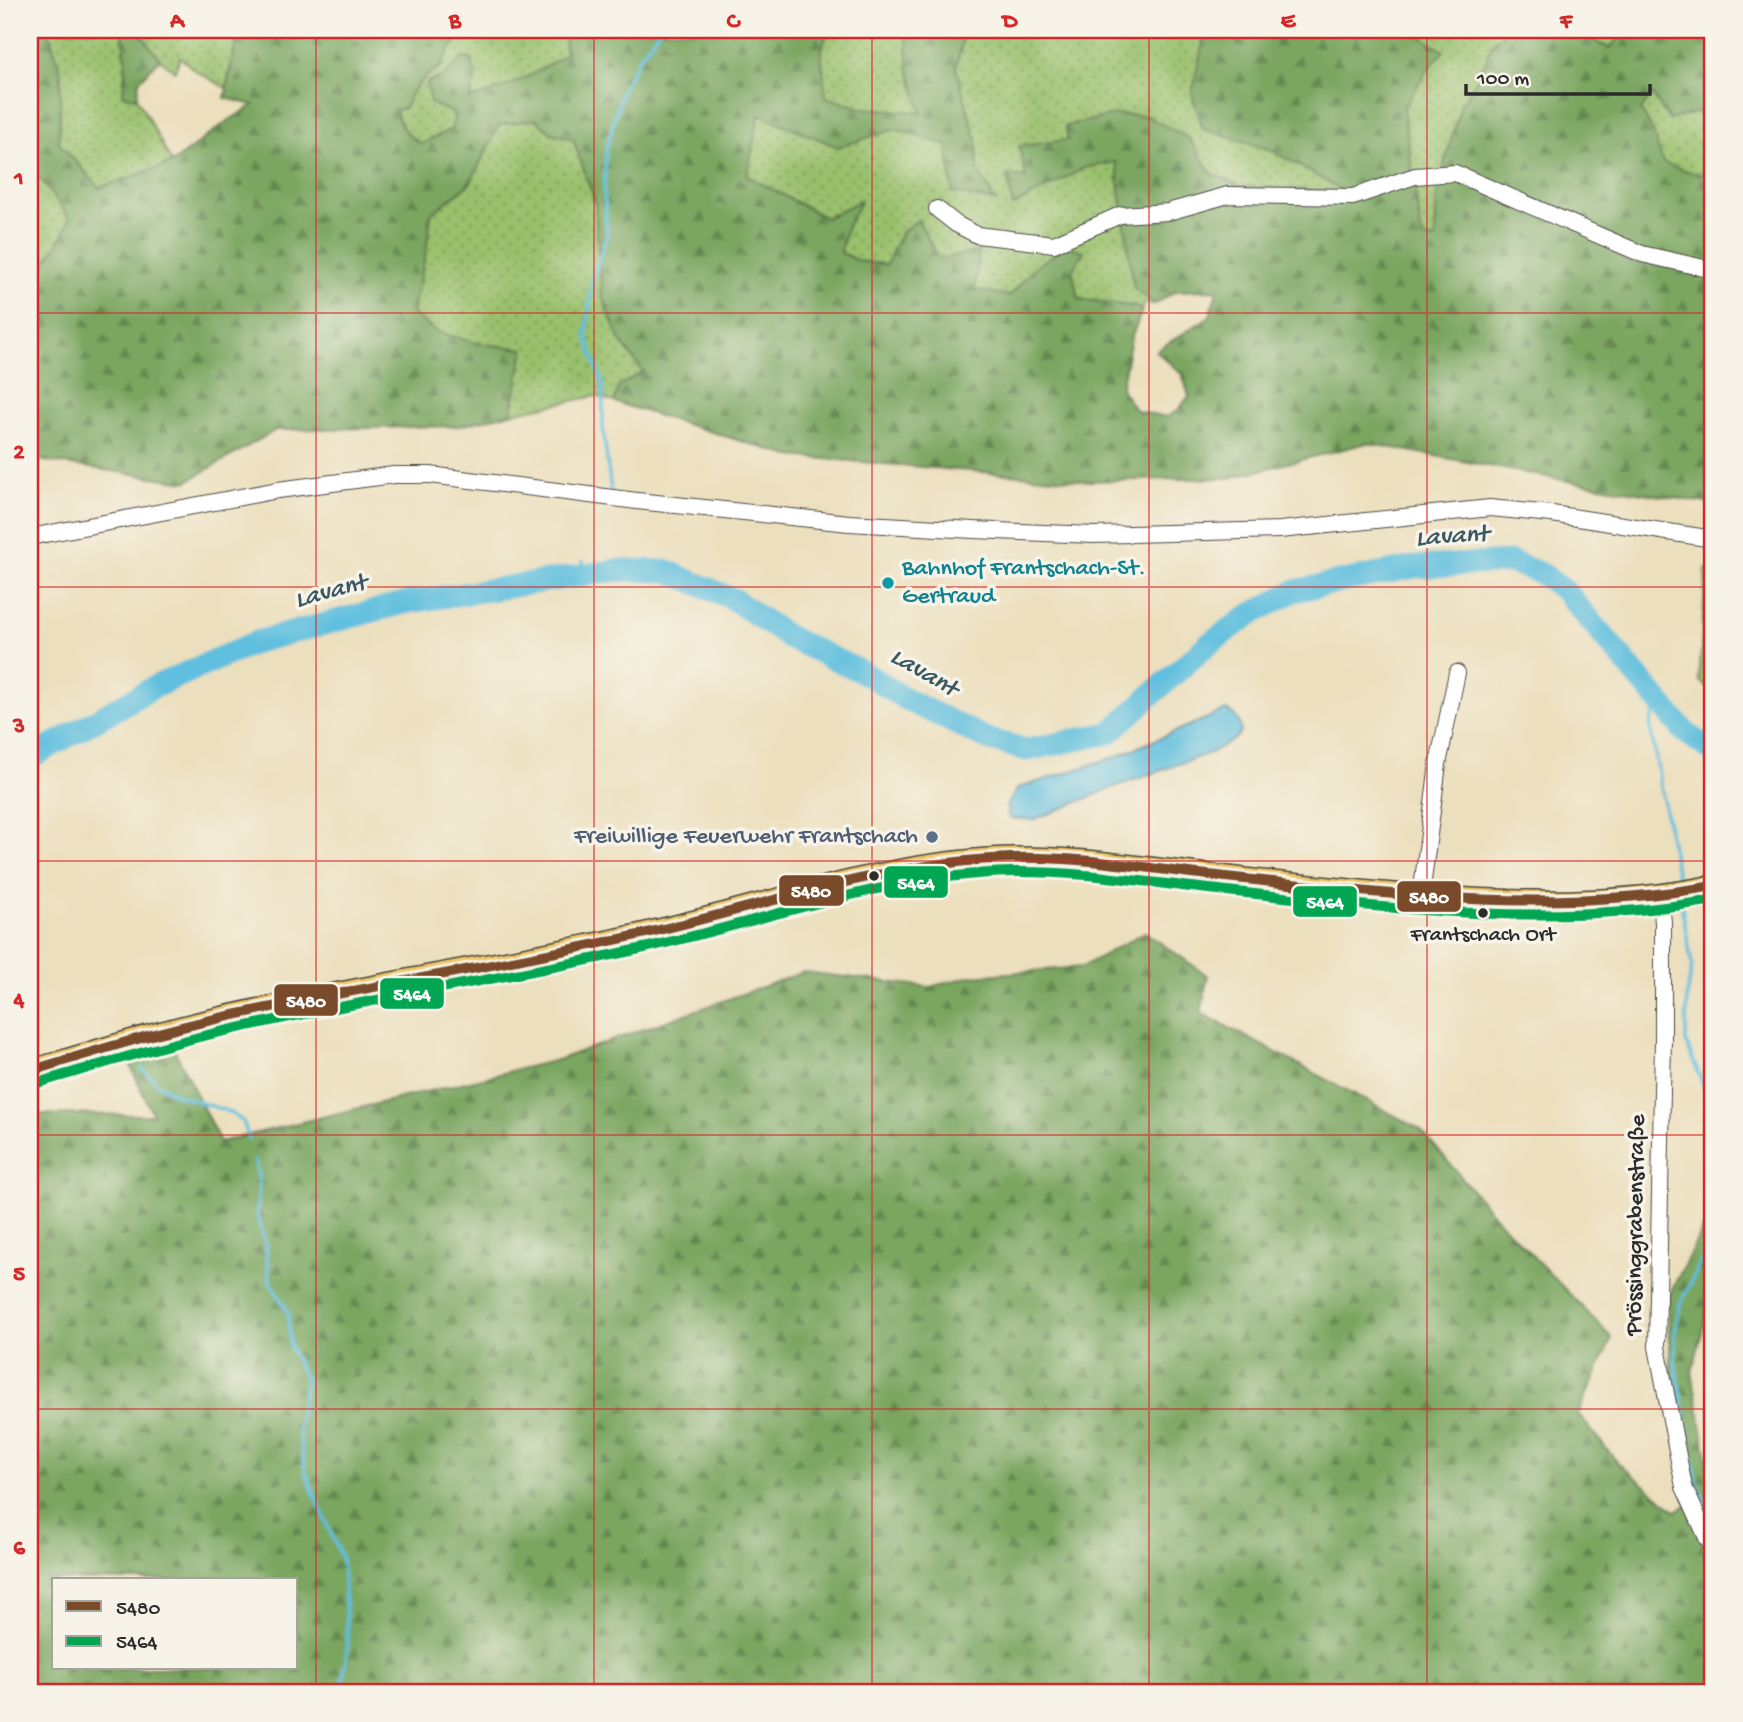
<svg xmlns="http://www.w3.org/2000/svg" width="1743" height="1722" viewBox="0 0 1743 1722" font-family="'Gochi Hand',sans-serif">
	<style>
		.grass { fill: url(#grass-dots); stroke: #62764c; stroke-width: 2 }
		.forest { fill: url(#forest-firs); stroke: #526846; stroke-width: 2; fill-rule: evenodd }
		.pitch { fill: #99c06c; stroke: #62764c; stroke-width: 2 }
		.water { fill: #60bfde; stroke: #467584; stroke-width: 2 }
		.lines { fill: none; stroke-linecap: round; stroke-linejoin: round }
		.stream { stroke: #60bfde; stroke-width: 3.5 }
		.river { stroke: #60bfde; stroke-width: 23 }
		.minor-casing { stroke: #484641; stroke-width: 18 }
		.major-casing { stroke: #484641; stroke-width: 24 }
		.minor { stroke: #fff; stroke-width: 16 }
		.major { stroke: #eec569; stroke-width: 21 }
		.bus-1-casing { stroke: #f7f3e8; stroke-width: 16 }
		.bus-2-casing { stroke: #f7f3e8; stroke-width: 16 }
		.bus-1 { stroke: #7a4b2a; stroke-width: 10 }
		.bus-2 { stroke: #00a651; stroke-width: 10 }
		.grid { fill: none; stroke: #d62828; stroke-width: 2; stroke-opacity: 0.55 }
		.culture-dot { fill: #0f9aa8; stroke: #f7f3e8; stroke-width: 2.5 }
		.service-dot { fill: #5c6f8a; stroke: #f7f3e8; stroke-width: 2.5 }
		.bus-dot { fill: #2b2b2b; stroke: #f7f3e8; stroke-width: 2.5 }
		.labels { text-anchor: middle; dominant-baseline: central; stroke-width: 7; stroke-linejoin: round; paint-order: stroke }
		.bus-label { font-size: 22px; fill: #2b2b2b; stroke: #f7f3e8 }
		.culture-label { font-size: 24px; fill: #0d838f; stroke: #f7f3e8; text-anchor: start }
		.service-label { font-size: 24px; fill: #4e5e75; stroke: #f7f3e8; text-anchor: end }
		.street-label { font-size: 24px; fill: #2b2b2b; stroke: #f7f3e8 }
		.water-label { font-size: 26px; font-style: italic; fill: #3b5761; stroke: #f7f3e8 }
		.line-badge { stroke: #f7f3e8; stroke-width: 2.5 }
		.badge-label { font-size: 19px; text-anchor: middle; font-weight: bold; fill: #fff }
		.neatline { fill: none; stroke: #d62828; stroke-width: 2.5 }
		.grid-label { font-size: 23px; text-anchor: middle; font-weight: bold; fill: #d62828 }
	</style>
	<defs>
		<pattern id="grass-dots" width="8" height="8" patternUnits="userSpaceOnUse" patternTransform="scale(1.75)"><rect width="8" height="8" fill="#99c06c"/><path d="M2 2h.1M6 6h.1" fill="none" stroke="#7d9c59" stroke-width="1.8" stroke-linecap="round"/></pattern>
		<pattern id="forest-firs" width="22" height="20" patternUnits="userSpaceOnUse" patternTransform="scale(1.75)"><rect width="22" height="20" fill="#7aa660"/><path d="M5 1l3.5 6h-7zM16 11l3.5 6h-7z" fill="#64874f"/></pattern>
	</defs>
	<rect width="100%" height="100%" fill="#f7f3e8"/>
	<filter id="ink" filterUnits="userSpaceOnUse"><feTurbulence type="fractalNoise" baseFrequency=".0143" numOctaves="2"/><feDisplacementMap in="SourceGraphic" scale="14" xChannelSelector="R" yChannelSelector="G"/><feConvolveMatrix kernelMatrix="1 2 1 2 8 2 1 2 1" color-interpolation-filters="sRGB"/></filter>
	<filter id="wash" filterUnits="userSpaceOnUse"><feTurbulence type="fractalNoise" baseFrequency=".00686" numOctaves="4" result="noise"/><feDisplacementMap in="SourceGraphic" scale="28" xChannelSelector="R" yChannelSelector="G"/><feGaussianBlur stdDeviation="1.57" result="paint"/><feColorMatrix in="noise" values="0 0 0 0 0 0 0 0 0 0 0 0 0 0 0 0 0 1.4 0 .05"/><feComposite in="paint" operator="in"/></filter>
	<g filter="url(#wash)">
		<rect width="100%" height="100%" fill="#ecdfbd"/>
		<g class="grass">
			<path d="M48,30h74l4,31 -3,34 14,3 35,65 -73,25 -40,-45 2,-70z"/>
			<path d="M140,30h98l-12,58 -32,-18 -14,-13 -5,14 -15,-12 -20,-26z"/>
			<path d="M466,30h33l2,2 10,-2h46l7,3 2,21c-29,20 -62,35 -96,46l1,-41 -8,-1 -18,18 -18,6 28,32 -4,15 -29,15c-16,-7 -23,-18 -26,-34l9,-2 5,-13 13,-16 19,-14 7,-15z"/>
			<path d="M828,30h78l3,40 14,43 -62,-5 -35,-11 -5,-45z"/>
			<path d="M955,30h249l-1,98 68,22 77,42 -109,-6 -28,-13 -22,-35 -71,-24 -52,12 2,14 -48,6 6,32 -19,-2 6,30 71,-38 32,-6 18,126 21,16h-11l-2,7 -6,-4 -58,-8 -6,-28 -37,-4 -25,29 -35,-6 -36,-31 -37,-27 -16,33 -29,-4 -17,-9 7,-26 13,-25 -34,17 -79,-42 12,-62 79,33 57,-18 52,16 48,56 -17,-31 -1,-28 -21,-74 7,-32z"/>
			<path d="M1410,30h97l-15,14 -13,33 -18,28 -24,87 -2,49 -13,-3 -19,-129 24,-39 16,-19z"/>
			<path d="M1571,30h53l-13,19z"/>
			<path d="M1652,93l60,15 1,-4v58l-12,14 -38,-13 -11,-33 -11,-20z"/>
			<path d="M536,119l15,14 22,6 22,62 7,96 18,43 23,32 -24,14 -5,16 -18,-6 -85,17 13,-64 -48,-6 -41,-12 -23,-17 14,-62 5,-38 39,-31 29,-58z"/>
			<path d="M30,168l10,10 30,41 -13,27 -24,32h-3z"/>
		</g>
		<g class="forest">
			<path d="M30,30h18l13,42 -2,71 40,45 73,-25 54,-41 28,-17 -29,-7 13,-68h228l-17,20 -7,15 -19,14 -13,16 -5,13 -9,2c3,16 11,27 26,34l29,-15 4,-15 -25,-11 -3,-21 18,-6 17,-18 9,1 5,16 -6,24c34,-10 67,-25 96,-45l-2,-21 -7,-3h271l-7,22 5,45 35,11 61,5 -13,-43 -3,-40h49l8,6 -7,32 21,74 1,28 18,32 -43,-9 -6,-48 -52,-16 -57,18 -79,-33 -12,62 79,42 35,-18 -14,26 -7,26 18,9 28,4 16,-33 16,-12 21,39 40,-8 -4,39 35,6 25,-29 31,-21 18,5 -12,20 7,28 57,8 6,4 -11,27 -10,51 15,22 31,6 11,-7 11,-14 -7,-22 -26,-23 54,-35 7,-26 -41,1 -21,13 -21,-16 -18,-126 -32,6 -71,38 -6,-31 19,3 -7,-32 49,-6 -3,-14 53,-12 28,2 43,22 22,35 28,13 106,6 -74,-42 -68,-21 -11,-35 13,-62 -1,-2h206l34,21 -17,19 -24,39 19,129 13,2 2,-48 24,-87 18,-28 13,-33 15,-14h64l39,19 14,-19h59l30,3v75l-44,12 -17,-26 -11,16 11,20 11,33 37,12 13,-13v342l-145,-23 -201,-38 -138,35 -139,3 -300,-25 -176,-54 5,-16 24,-14 -23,-32 -18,-43 -7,-96 -22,-62 -22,-6 -15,-14 -37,6 -29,58 -39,31 -5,38 -14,61 23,18 41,12 48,6 -13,64 -51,13 -184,4 -90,52 -156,-23v-181h3l24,-32 13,-27 -30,-41 -10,-10z"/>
			<path d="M122,30h18v3l20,26 -21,22 -2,17 -14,-3 3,-34z"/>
			<path d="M1145,932l63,44 -7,37 219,116 78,91 114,118 -34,76 39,48 59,49 22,-13 -27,-130 -3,-71 45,-88v79l-21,84 21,119v201h-1683v-578l123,1 -27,-59 45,-13 49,99 337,-82 247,-88 126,15 42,-11 110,-9zM54,1580h242v88h-242z"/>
		</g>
		<path class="pitch" d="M1706,569l7,1v122l-14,-12z"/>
		<path class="water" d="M1226,710c10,5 14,10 15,21l-6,8 -23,13 -95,34 -84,34 -24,-2 -3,-12 12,-18 97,-31z"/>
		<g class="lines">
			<g class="stream">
				<path d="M611,491l-8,-62v-44l-17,-49 6,-55 15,-46 -3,-46 2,-40 17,-61 16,-30 20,-28"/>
				<path d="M581,576l2,-15"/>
				<path d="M1658,701l-8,24 28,158"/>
				<path d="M1680,898l12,67 -5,31 -1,46 27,67"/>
				<path d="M141,1068l17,16 17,10 52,17 16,10 6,18"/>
				<path d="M255,1160l4,20 -2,35 8,27 5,40 18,30 2,35 16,34 -8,47 8,46 36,85 6,86 -7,47"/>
				<path d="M1713,1238l-33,66 -5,28v32l23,123 15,28"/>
			</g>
			<path class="river" d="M30,758l124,-71 102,-45 148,-39 213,-33 50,1 66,28 55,38 78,37 43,27 78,38 40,11 82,-17 97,-87 42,-30 46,-25 120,-24 97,-5 31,12 23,17 120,141 28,20"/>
		</g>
	</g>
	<g filter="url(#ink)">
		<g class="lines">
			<g class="minor-casing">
				<g id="minor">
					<path d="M937,209l19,15 21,11 77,9 66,-29 48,-3 60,-17 125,2 62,-21 40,-3 187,81 71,16"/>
					<path d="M30,537l248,-47 116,-15h36l207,26 212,22 125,7 120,5 186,-5 210,-22 62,6 161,25"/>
					<path d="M1660,895l3,27v118l-6,307 27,140 24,53 5,7"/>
					<path d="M1421,896l17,-132 19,-91"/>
				</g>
			</g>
			<g class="major-casing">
				<path id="major" d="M30,1071c63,-19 126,-39 190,-53 140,-32 282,-53 422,-84 122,-27 243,-73 369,-76 63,-1 126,9 189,16 74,8 148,17 222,22 98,7 195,10 291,-10"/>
			</g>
			<use href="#minor" class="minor"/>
			<use href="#major" class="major"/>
			<g class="bus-1-casing">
				<path id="bus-1" d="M30,1071c63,-19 126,-39 190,-53 140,-31 282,-52 422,-84 122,-28 243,-72 369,-76 66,-2 132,10 197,17 168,18 337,41 505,11"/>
			</g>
			<g class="bus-2-casing">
				<path id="bus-2" d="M34,1084c55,-16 109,-33 165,-47 147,-35 298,-56 445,-89 123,-28 243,-73 369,-76 66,-1 131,10 196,17 168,18 337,41 504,11"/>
			</g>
			<use href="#bus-1" class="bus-1"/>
			<use href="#bus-2" class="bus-2"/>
		</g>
	</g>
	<path class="grid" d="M316,30v1662M594,30v1662M872,30v1662M1149,30v1662M1427,30v1662M30,313h1683M30,587h1683M30,861h1683M30,1135h1683M30,1409h1683"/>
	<circle class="culture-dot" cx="888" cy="583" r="7"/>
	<circle class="service-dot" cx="932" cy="837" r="7"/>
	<g class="bus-dot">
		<circle cx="874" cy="876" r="6"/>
		<circle cx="1483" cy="913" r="6"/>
	</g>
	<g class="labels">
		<g class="bus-label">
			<text x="1483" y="936">Frantschach Ort</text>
		</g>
		<g class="culture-label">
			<text x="902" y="569">Bahnhof Frantschach-St.<tspan x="902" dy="28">Gertraud</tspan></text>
		</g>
		<g class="service-label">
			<text x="918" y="837">Freiwillige Feuerwehr Frantschach</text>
		</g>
		<g class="street-label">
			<text transform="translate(1637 1225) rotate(-89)">Prössinggrabenstraße</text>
		</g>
		<g class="water-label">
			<text transform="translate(1452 538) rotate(-4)">Lavant</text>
			<text transform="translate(331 593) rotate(-15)">Lavant</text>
			<text transform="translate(923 674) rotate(30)">Lavant</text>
		</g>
	</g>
	<g class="line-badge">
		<rect x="883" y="865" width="66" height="34" rx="7" fill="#00a651"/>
		<rect x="778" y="874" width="67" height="33" rx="7" fill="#7a4b2a"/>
		<rect x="1396" y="880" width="66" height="33" rx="7" fill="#7a4b2a"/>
		<rect x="1292" y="885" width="66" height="33" rx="7" fill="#00a651"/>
		<rect x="379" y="977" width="66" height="33" rx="7" fill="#00a651"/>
		<rect x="273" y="983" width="66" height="34" rx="7" fill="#7a4b2a"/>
	</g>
	<g class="badge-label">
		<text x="916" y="889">5464</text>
		<text x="811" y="897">5480</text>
		<text x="1429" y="903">5480</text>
		<text x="1325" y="908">5464</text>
		<text x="412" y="1000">5464</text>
		<text x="306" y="1007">5480</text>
	</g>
	<rect width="1743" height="1722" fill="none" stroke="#f7f3e8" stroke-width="77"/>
	<rect x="52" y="1578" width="245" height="91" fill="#f7f3e8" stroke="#a5a39c" stroke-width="2"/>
	<rect x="66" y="1601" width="35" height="10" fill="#7a4b2a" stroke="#a5a39c" stroke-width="2"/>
	<text x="116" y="1614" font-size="21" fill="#2b2b2b">5480</text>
	<rect x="66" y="1636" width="35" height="10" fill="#00a651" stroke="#a5a39c" stroke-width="2"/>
	<text x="116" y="1648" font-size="21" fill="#2b2b2b">5464</text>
	<path d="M1466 84v10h184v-10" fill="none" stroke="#2b2b2b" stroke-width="3.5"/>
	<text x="1477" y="84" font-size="21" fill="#2b2b2b" stroke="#f7f3e8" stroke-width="5" paint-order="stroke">100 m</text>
	<rect x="38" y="38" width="1666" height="1646" class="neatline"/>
	<g class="grid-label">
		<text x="177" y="27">A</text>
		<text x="455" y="27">B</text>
		<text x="733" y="27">C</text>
		<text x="1010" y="27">D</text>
		<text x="1288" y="27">E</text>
		<text x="1566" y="27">F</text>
		<text x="19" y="184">1</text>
		<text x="19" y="458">2</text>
		<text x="19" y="732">3</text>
		<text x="19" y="1006">4</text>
		<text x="19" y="1280">5</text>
		<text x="19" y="1554">6</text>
	</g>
</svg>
